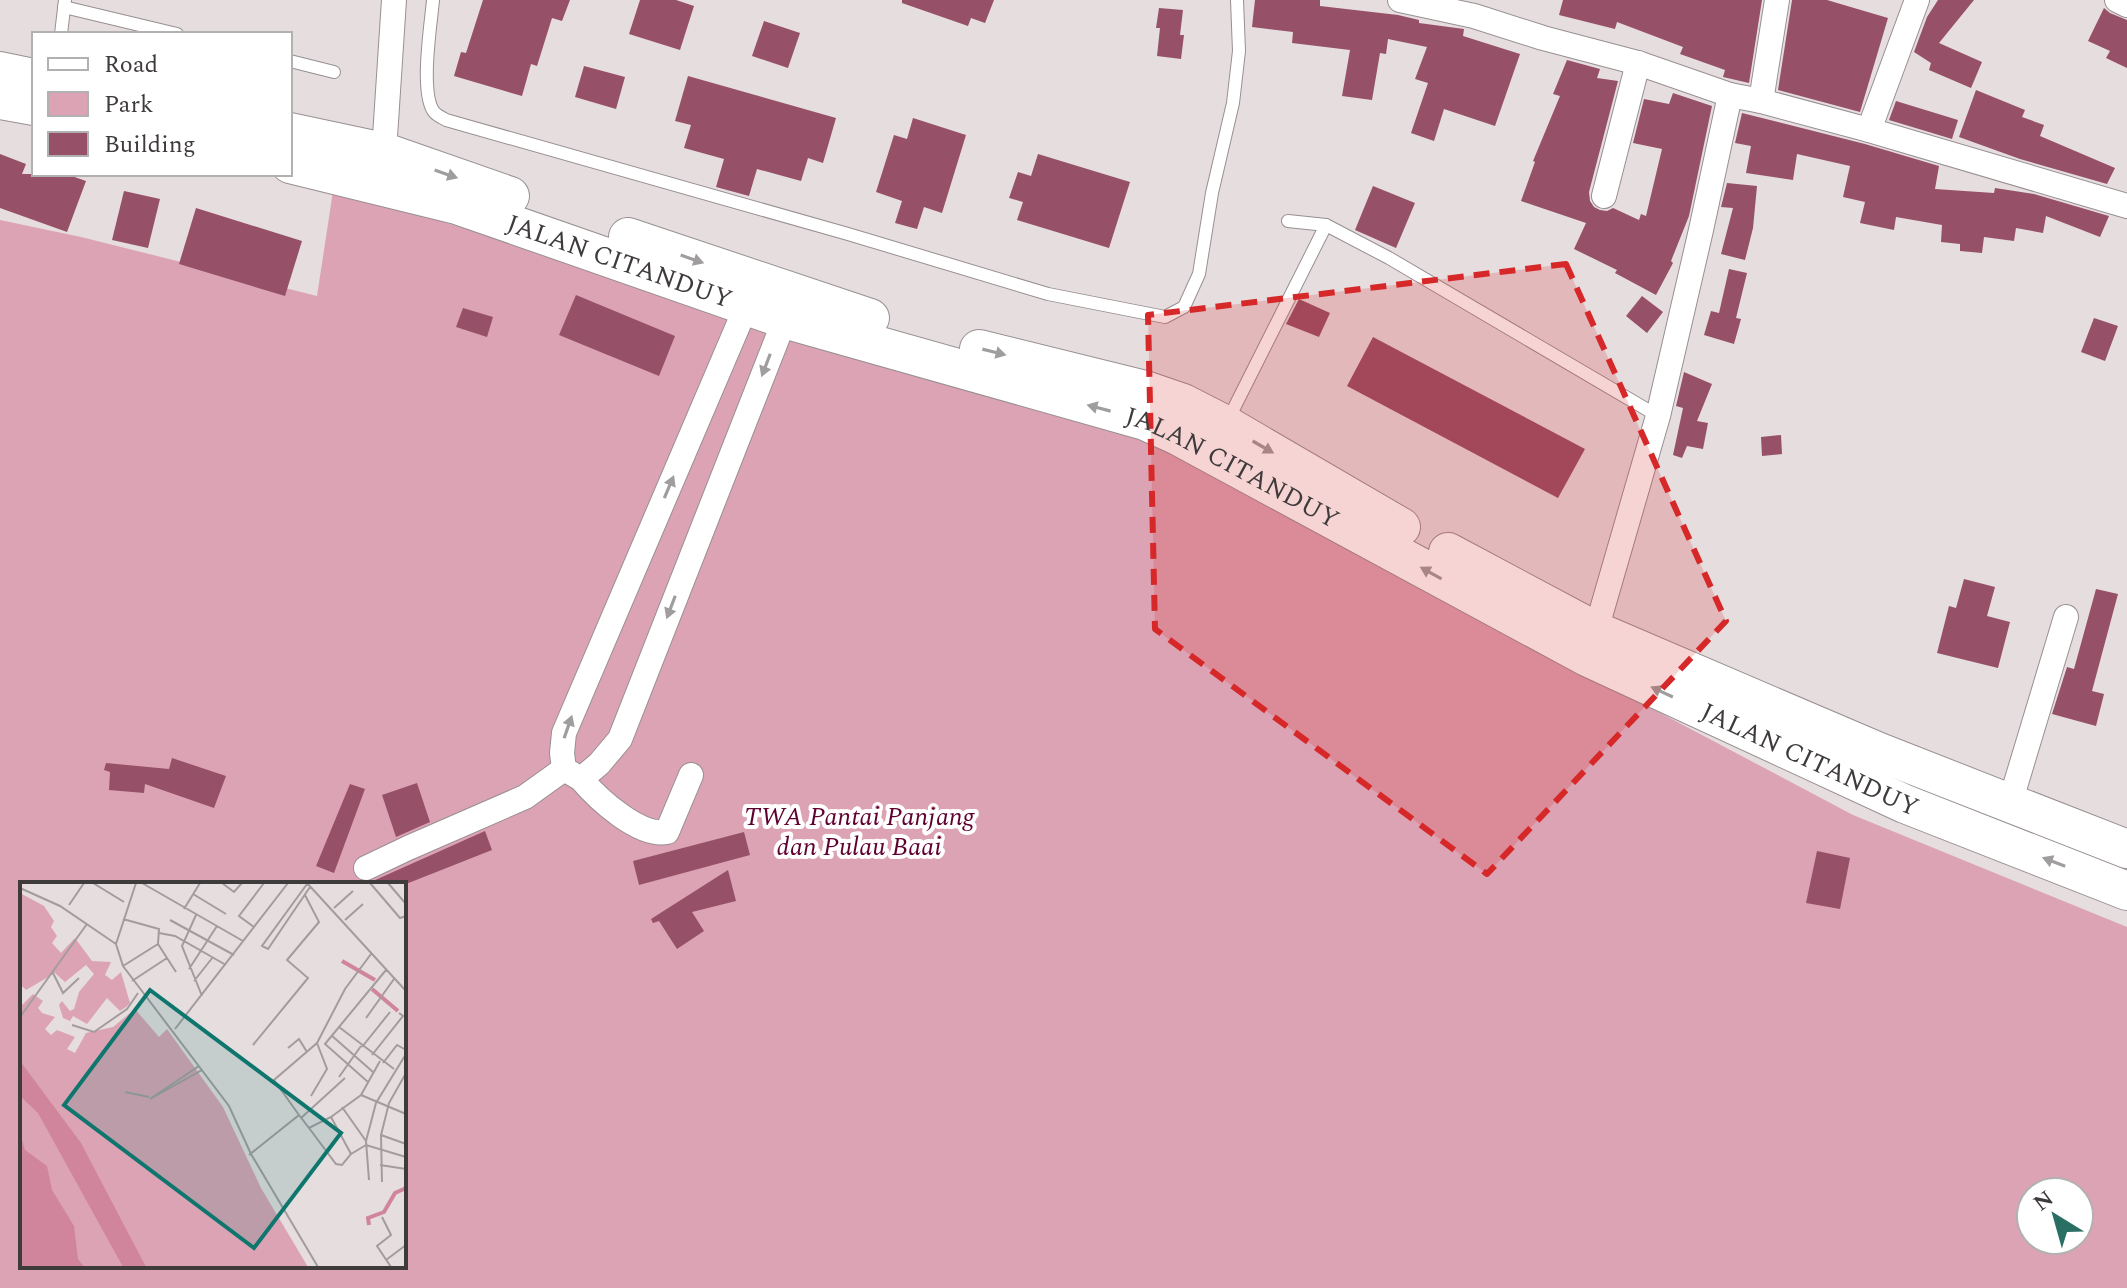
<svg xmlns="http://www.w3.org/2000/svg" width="2127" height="1288" viewBox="0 0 2127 1288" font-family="Spectral,serif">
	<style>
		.green { fill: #dca3b4; fill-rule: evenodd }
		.building { fill: #965068 }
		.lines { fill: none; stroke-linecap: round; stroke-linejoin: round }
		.lane-casing { stroke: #988f92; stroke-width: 14 }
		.street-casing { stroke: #988f92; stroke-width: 26 }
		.primary-casing { stroke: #988f92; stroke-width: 40 }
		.lane { stroke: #fff; stroke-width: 12 }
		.street { stroke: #fff; stroke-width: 24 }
		.primary { stroke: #fff; stroke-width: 38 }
		.oneway { fill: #9f9d9e }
		.marked { fill: #d62828; fill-opacity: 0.2; stroke: #d62828; stroke-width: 6; stroke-dasharray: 16 10; stroke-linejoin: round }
		.labels { text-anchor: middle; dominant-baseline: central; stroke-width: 8; stroke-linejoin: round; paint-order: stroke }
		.street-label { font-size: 26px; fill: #3f3b3c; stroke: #fff }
		.park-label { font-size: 26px; font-style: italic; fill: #5f0130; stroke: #fff }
		.inset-river { fill: none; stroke: #d0859c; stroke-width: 4 }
		.inset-road { fill: none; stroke: #a39c9e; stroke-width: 2 }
		.view { fill: #0f766e; fill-opacity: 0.15; stroke: #0f766e; stroke-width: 4 }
		.inset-edge { fill: none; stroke: #3f3b3c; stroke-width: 4 }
	</style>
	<rect width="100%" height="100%" fill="#e6dddf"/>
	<path class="green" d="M333,191l124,35 692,216 704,373 274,112v361h-2127v-1068l81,17 236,59zM22,884h382v382h-382zM2031,1192h48v48h-48z"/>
	<g class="building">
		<path d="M483,0h87l-8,21 -10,-3 -15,48 -6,-2 -9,32 -68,-20 7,-24 5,1z"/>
		<path d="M640,0h36l18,6 -14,44 -51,-16z"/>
		<path d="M902,0h92l-9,23 -14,-5 -3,8 -66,-23z"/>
		<path d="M1255,0h65v6l78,9 21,5v3l45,6 -1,7 57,18 -25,72 -51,-17 -10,32 -23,-8 17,-50 -13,-4 12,-32 -39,-8 -2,15 -6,-1 -8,47 -30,-4 8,-46 -58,-7 1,-11 -41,-5z"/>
		<path d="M1563,0h199l-13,83 -26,-6 2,-7 -45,-16 3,-7 -66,-25 -2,7 -56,-14z"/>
		<path d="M1792,0h35l61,18 -28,94 -82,-22z"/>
		<path d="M1938,0h36l-35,43 43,19 -11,26 -42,-18 2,-7 -17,-11 13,-35z"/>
		<path d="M1159,8l24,2 -3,25h4l-3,24 -24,-3 3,-28h-4z"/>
		<path d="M2104,8l6,5 17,7v48l-21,-10 4,-7 -22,-10z"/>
		<path d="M764,21l36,12 -12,35 -36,-12z"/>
		<path d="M1567,60l33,9 -3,9 21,3 -29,111 1,9 4,6 6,3 7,1 6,-3 26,12 2,-6 5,2 16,-67 -29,-6 11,-44 25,5 4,-11 39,13 -23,110 -18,45 2,2 -17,32 -41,-22 2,-3 -43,-21 12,-26 -65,-22 14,-39 -2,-1 27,-65 -7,-2z"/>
		<path d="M584,66l41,11 -9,32 -41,-12z"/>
		<path d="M688,76l148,42 -13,45 -15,-5 -7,23 -44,-12 -8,27 -33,-9 8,-28 -40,-11 7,-23 -16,-4z"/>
		<path d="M1976,90l49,20 -3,7 22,8 -4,11 75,32 -8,16 -87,-25 -61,-22z"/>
		<path d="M1896,101l62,19 -6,19 -63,-19z"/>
		<path d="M1742,113l123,31 74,22 -4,23 59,4 1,-5 39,6 75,22 -9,21 -54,-21 -3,17 -27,-5 -2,13 -30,-4 -2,16 -22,-2v-7l-19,-2 1,-17 -46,-8 -2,13 -34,-7 5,-21 -22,-5 7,-31 -53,-12 -4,26 -47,-7 5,-27 -16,-3z"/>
		<path d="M913,118l53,17 -24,78 -18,-6 -7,22 -22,-6 7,-22 -26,-9 18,-57 13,4z"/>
		<path d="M0,154l26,10 -4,10h44l20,7 -19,51 -67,-24z"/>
		<path d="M1038,154l92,28 -21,66 -92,-28 6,-18 -14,-4 9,-26 13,4z"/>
		<path d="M1727,183l30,3 -4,42 -8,32 -24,-6 12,-46 -12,-1z"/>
		<path d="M1373,186l42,17 -19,45 -41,-18z"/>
		<path d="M124,191l36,8 -12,49 -36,-8z"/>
		<path d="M196,208l106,33 -17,55 -106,-32z"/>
		<path d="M1729,269l18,4 -11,45 5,1 -7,25 -30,-9 7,-24 8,2z"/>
		<path d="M576,295l99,41 -16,40 -100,-41z"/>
		<path d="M1642,296l21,16 -16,21 -21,-17z"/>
		<path d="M1299,299l31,14 -11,24 -33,-13z"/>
		<path d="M463,308l30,9 -6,20 -31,-10z"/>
		<path d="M2094,318l24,8 -13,35 -24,-9z"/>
		<path d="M1373,337l212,112 -27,49 -211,-112z"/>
		<path d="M1684,372l28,12 -15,37 11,2 -5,26 -16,-3 -5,12 -9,-3 10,-47 -7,-2z"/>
		<path d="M1781,435l1,19 -20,2 -1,-19z"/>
		<path d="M1964,579l31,8 -8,29 23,6 -12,46 -61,-15 12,-47 7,2z"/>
		<path d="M2096,589l22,5 -26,97 12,3 -8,32 -44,-12 15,-47 7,2z"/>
		<path d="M172,758l54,18 -12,32 -69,-24 -1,9 -35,-3 1,-18 -6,-2 2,-7 63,6z"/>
		<path d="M417,783l13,39 -34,15 -14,-42z"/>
		<path d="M350,784l15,5 -31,84 -18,-7z"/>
		<path d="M485,831l7,19 -86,34h-32l-1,-3z"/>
		<path d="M744,832l6,23 -111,30 -6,-24z"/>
		<path d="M1817,851l33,7 -10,51 -34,-6z"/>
		<path d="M728,870l8,31 -44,11 12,19 -27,18 -18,-28 -6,2 -2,-4z"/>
	</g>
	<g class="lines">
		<g class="lane-casing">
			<g id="lane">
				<path d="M433,0c-2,24 -14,96 2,113 3,3 8,5 11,7l402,114 200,60 117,23 19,-10 15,-33 13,-81 21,-90 6,-52 -2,-51"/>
				<path d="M64,7l113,27"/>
				<path d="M61,34l4,-34"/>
				<path d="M290,61l44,11"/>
				<path d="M1288,221l38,4 63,33 269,158"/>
				<path d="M1227,422l99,-197"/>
			</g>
		</g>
		<g class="street-casing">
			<g id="street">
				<path d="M1400,0l74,16 69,22 95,25 92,32 -29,135 -43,186 -66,228"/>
				<path d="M2117,0l10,5"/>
				<path d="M1730,95l31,6 108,29 48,-130"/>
				<path d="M1761,101l16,-101"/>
				<path d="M1869,130l258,76"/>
				<path d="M384,152l10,-152"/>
				<path d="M1604,196l34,-133"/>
				<path d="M752,293l-188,440 -2,20 2,16 17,10 18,-15 21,-25 170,-433"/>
				<path d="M581,779c17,20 58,58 86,53l24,-57"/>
				<path d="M2010,803l56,-186"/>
				<path d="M366,868l42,-20 117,-51 39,-28"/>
			</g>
		</g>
		<g class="primary-casing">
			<g id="primary">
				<path d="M0,71l34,7"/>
				<path d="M0,100l34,6"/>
				<path d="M290,132l94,20 126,44"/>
				<path id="s1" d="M290,164l167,41 327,114 361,102 33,15 409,221 318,147 222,87"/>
				<path d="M628,237l242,81"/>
				<path d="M979,349l166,41 38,13 43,22 175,102"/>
				<path d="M1448,552l148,79 283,121 248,97"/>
			</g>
		</g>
		<use href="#lane" class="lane"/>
		<use href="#street" class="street"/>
		<use href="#primary" class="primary"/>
	</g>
	<defs><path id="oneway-solid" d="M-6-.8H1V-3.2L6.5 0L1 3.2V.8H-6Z" transform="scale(2)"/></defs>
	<g class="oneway">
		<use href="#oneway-solid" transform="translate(446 174) rotate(19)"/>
		<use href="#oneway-solid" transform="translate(692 259) rotate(19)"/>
		<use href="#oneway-solid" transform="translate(994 352) rotate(14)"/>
		<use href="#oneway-solid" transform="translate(766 365) rotate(111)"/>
		<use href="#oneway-solid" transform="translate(1099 408) rotate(-165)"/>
		<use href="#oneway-solid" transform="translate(1263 447) rotate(30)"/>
		<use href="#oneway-solid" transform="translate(669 487) rotate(-67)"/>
		<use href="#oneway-solid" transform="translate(1431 573) rotate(-151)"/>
		<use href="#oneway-solid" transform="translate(671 607) rotate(111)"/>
		<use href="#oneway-solid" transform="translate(1662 692) rotate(-155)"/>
		<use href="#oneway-solid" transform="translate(568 727) rotate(-71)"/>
		<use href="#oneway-solid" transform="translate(2054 862) rotate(-159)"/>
	</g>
	<path class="marked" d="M1566,264l160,357 -239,253 -332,-245 -7,-314z"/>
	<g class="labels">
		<g class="street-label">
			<text stroke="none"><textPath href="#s1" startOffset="344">JALAN CITANDUY</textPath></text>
			<text stroke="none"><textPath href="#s1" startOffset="992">JALAN CITANDUY</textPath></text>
			<text stroke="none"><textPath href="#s1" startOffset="1640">JALAN CITANDUY</textPath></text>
		</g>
		<g class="park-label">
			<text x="859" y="817">TWA Pantai Panjang<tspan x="859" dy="30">dan Pulau Baai</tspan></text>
		</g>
	</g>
	<g transform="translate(20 882)">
		<rect width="386" height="386" fill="#e6dddf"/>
		<path d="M0,11l24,13 10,15 -3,6 6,9 -5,7 9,10 14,-15 17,23 19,1 -6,13 7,5 9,-8 9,31 -4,4 -6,4 -13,-13 -20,26 -14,-8 -3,5 -7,-3 -4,-13 3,-4 8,10 4,-2 5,-17 15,-18 -8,-9 -21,17 -10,-9 -29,17 -4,-4zM13,112l10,7 -5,7 4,5 13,4 -10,12 6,6 6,-5 18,7 -8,12 8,4 11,-20 27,-6 22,-18 24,28 8,-8 56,78 38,81 47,79h-288v-260z" fill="#dca3b4"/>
		<path d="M0,179l61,82 65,124h-23l-85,-154 -18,-17zM0,252l5,16 22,16 5,24 22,36 4,33 6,8h-64z" fill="#d0859c"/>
		<path class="inset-river" d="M322,79l33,19M352,107l26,22M349,343l-1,-7 16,-6 11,-19 11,-5"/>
		<path class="inset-road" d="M73,1l31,19M116,1l-20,61 7,22 106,140 22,48 67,113M122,1l101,58M202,1l12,9 8,-9M287,1l99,108M350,1l30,35 6,-2M368,1l18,21M287,2l-45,62 6,3 42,-62M0,6l40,18 56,38M173,12l33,20M49,23l15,-22M314,26l19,-17M164,27l16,-26M176,33l-14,31 20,50M150,38l64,35M325,38l18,-16M234,45l-15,-11 25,-33M139,51l16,3 51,29M138,62l18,28M103,84l35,-22 1,-15 -36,-10M169,87l28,-43M33,91l10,20 16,-15M112,99l35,-23M174,99l19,-24M0,135l67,-93M346,136l28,-39M52,143l22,7 33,-23 11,-16M319,145l55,42M155,147l113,-146M311,153l42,37M233,163l55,-67 -21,-18 32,-38 -14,-27M342,165l28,-35M268,166l11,-9 8,13M352,173l31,-39 -4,-3M363,181l14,-18 9,5M179,184l-49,33 52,-29M319,195l22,-31M348,200l-43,-38 61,-74M105,210l24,5M341,213l45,19M291,214l16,-27 -10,-26M322,225l24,34M279,233l10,13 22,-11 30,-22 19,-34M281,236l44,-40M289,246l27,36 6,1 9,-11 -20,-37M361,253l25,9M331,272l15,-9 40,12M229,273l50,-40 -25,-35 43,-37 28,-54 26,-35M360,283l26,4M349,298l-3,-39 10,-38 30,-49M362,300l-1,-47 8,-32 17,-30M362,335l9,18 -14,11 14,21M366,378l20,-15"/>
		<path class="view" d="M130,108l191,143 -87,115 -190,-143z"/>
		<rect width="386" height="386" class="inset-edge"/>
	</g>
	<rect x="32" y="32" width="260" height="144" fill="#ffffff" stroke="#b2b1b1" stroke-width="2"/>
	<rect x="48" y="58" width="40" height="12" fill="#ffffff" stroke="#b2b1b1" stroke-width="2"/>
	<text x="104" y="72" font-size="24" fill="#3f3b3c">Road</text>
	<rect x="48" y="92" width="40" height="24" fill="#dca3b4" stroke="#b2b1b1" stroke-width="2"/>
	<text x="104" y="112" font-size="24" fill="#3f3b3c">Park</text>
	<rect x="48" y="132" width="40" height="24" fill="#965068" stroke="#b2b1b1" stroke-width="2"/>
	<text x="104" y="152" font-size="24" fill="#3f3b3c">Building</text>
	<g transform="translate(2055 1216) rotate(323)"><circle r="38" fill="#ffffff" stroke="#b2b1b1" stroke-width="2"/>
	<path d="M0-6L14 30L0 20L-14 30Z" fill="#2a6f63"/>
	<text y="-12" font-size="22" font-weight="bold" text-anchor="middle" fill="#3f3b3c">N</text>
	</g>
</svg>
